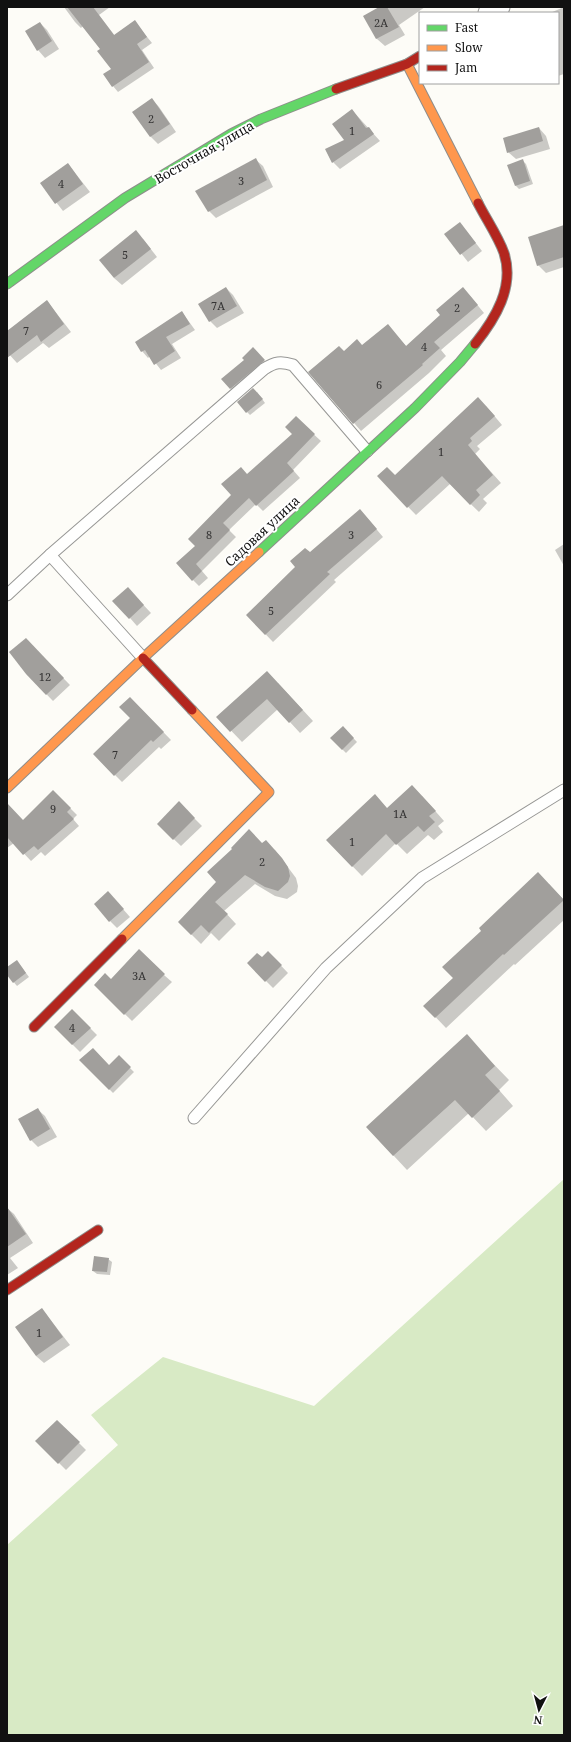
<svg xmlns="http://www.w3.org/2000/svg" width="571" height="1742" viewBox="0 0 571 1742" font-family="'Noto Serif',serif">
	<style>
		.forest { fill: #d8eac5 }
		.shadow { fill: #0003 }
		.building { fill: #a19f9c }
		.lines { fill: none; stroke-linecap: round; stroke-linejoin: round }
		.lane-casing { stroke: #979795; stroke-width: 13 }
		.street-casing { stroke: #979795; stroke-width: 23 }
		.fast-casing { stroke: #8e8d8b; stroke-width: 11 }
		.slow-casing { stroke: #8e8d8b; stroke-width: 11 }
		.jam-casing { stroke: #8e8d8b; stroke-width: 11 }
		.lane { stroke: #fffffe; stroke-width: 11 }
		.street { stroke: #fffffe; stroke-width: 21 }
		.fast { stroke: #63d668; stroke-width: 9 }
		.slow { stroke: #ff974d; stroke-width: 9 }
		.jam { stroke: #b3261e; stroke-width: 9 }
		.labels { text-anchor: middle; dominant-baseline: central; stroke-width: 4; stroke-linejoin: round; paint-order: stroke }
		.number-label { font-size: 11px; fill: #353434 }
		.street-label { font-size: 13px; fill: #111; stroke: #fff }
	</style>
	<rect width="100%" height="100%" fill="#fdfcf7"/>
	<path class="forest" d="M564,1179v556h-557v-190l111,-100 -27,-30 72,-58 151,49z"/>
	<g class="shadow">
		<path d="M64,7h46l-11,8 16,21 20,-14 17,21 -10,7 12,18 -36,24 -5,-6 -1,-17 -11,-20 -18,-23 -2,2 -6,-6z"/>
		<path d="M381,7h44l-26,18 6,10 -20,11 -8,-7 -13,-23z"/>
		<path d="M564,7v67l-6,2v-63h-8z"/>
		<path d="M40,23l7,7 12,19 -14,9 -7,-8z"/>
		<path d="M152,99l7,8 17,25 -18,12 -7,-7 -17,-25z"/>
		<path d="M352,110l28,31 -40,28 -7,-7 12,-22z"/>
		<path d="M539,128l7,8 4,13 -34,10 -8,-7z"/>
		<path d="M256,160l7,6 10,21 -57,31 -7,-7z"/>
		<path d="M522,160l4,4 7,20 -14,5 -3,-3z"/>
		<path d="M68,164l22,28 -27,19 -22,-28z"/>
		<path d="M460,223l22,28 -14,11 -22,-28z"/>
		<path d="M564,230v37l-18,6 -8,-8z"/>
		<path d="M143,239l14,18 -35,28 -8,-7z"/>
		<path d="M226,288l7,7 11,18 -27,15 -7,-7z"/>
		<path d="M470,296l14,17 -43,37 5,6 -17,17 -68,58 -51,-59 34,-20 19,-5 25,-21 19,21z"/>
		<path d="M47,301l24,31 -22,16 -6,-5 -26,20 -10,-11v-19z"/>
		<path d="M182,312l13,18 -23,14 9,14 -20,12 -11,-14 -2,2 -6,-7z"/>
		<path d="M253,349l14,15 -33,28 -11,-13 22,-19z"/>
		<path d="M257,392l8,11 -15,12 -3,-3z"/>
		<path d="M486,406l16,19 -25,21 3,3 -5,5 26,29 -18,16 4,4 -8,9 -29,-28 -34,31 -38,-39h17z"/>
		<path d="M296,418l25,23 -28,29 7,8 -37,33 -7,-7 -27,26 7,7 -34,34 6,7 -9,8 -6,-6 4,-34 50,-71 47,-41z"/>
		<path d="M367,518l16,19 -49,43 2,2 -63,60 -26,-27 63,-61z"/>
		<path d="M564,544v22l-9,-16z"/>
		<path d="M135,596l16,17 -14,13 -7,-8z"/>
		<path d="M32,646l38,39 -17,16 -26,-27z"/>
		<path d="M278,683l35,38 -13,12 -22,-24 -36,33 -24,-25z"/>
		<path d="M130,698l41,42 -10,9 -2,-2 -37,35 -28,-28 37,-36z"/>
		<path d="M343,727l14,15 -11,11 -15,-15z"/>
		<path d="M53,791l24,24 -4,4 6,7 -34,30 -4,-4 -10,9 -17,-18 -7,5v-33l16,6z"/>
		<path d="M422,796l22,25 -6,5 5,6 -9,8 -6,-5 -21,19 -11,-11 -34,33 -35,-36 60,-31z"/>
		<path d="M179,803l23,23 -21,20 -23,-22z"/>
		<path d="M262,844l13,6 21,28 2,8 -1,6 -10,7 -12,-3 -20,-12 -31,27 12,13 -17,17 -8,-8 -10,11 -22,-22z"/>
		<path d="M549,884l15,16v20l-49,45 -1,-1 -68,64 -21,-22z"/>
		<path d="M115,900l15,17 -13,11 -7,-7z"/>
		<path d="M268,952l20,21 -15,15 -25,-25 14,-4z"/>
		<path d="M20,965l9,12 -12,9 -10,-12v-6z"/>
		<path d="M164,975l8,7 -40,39 -37,-36z"/>
		<path d="M72,1010l25,25 -17,17 -25,-25z"/>
		<path d="M480,1050l29,30 -10,10 14,16 -27,25 -17,-18 -62,57 -40,-43z"/>
		<path d="M119,1057l15,15 -21,21 -32,-33 28,6z"/>
		<path d="M37,1109l8,7 12,21 -19,10 -7,-7z"/>
		<path d="M7,1208l7,6 19,29 -23,15 8,10 -11,7z"/>
		<path d="M108,1259l4,3 -2,13 -13,-1 -4,-3z"/>
		<path d="M42,1309l28,36 -26,18 -8,-7z"/>
		<path d="M57,1421l29,29 -20,20 -29,-29z"/>
	</g>
	<g class="building">
		<path d="M67,7h26l21,28 21,-15 12,17 -10,7 12,18 -37,25 -9,-13 8,-5 -14,-18 3,-2z"/>
		<path d="M379,7h8l12,20 -23,12 -13,-23z"/>
		<path d="M40,22l12,19 -15,10 -12,-20z"/>
		<path d="M152,98l18,26 -20,13 -18,-25z"/>
		<path d="M352,109l14,19 3,-1 5,7 -42,29 -7,-14 19,-9 -12,-16z"/>
		<path d="M539,127l4,14 -36,12 -4,-15z"/>
		<path d="M256,158l11,22 -59,32 -13,-21z"/>
		<path d="M523,159l7,22 -15,5 -8,-21z"/>
		<path d="M68,163l15,21 -28,20 -15,-21z"/>
		<path d="M460,222l16,21 -16,12 -16,-21z"/>
		<path d="M564,225v32l-27,9 -9,-29z"/>
		<path d="M136,230l15,19 -37,29 -15,-18z"/>
		<path d="M226,287l11,19 -28,16 -11,-18z"/>
		<path d="M463,287l15,18 -44,37 6,6 -18,16 1,1 -70,59 -45,-52 31,-26 5,5 13,-12 5,6 26,-21 18,22 34,-31 -4,-5z"/>
		<path d="M47,300l17,24 -23,18 -4,-7 -30,23v-27z"/>
		<path d="M182,311l8,13 -24,13 9,14 -21,14 -9,-15 -4,2 -6,-10z"/>
		<path d="M253,347l12,13 -35,29 -9,-10 23,-19 -2,-2z"/>
		<path d="M253,388l10,11 -17,14 -9,-11z"/>
		<path d="M478,397l17,19 -25,22 2,3 -4,4 25,30 -17,15 4,5 -10,10 -28,-29 -35,32 -30,-32 10,-9 8,8z"/>
		<path d="M296,416l19,18 -28,29 7,8 -38,35 -7,-8 -26,25 7,7 -34,34 6,7 -10,10 -16,-18 19,-17 -7,-7 43,-44 -10,-11 20,-17 6,7 45,-40 -7,-7z"/>
		<path d="M360,509l17,20 -50,43 3,2 -65,61 -19,-20 49,-48 -5,-6 15,-13 5,4z"/>
		<path d="M128,587l16,18 -15,14 -17,-18z"/>
		<path d="M26,638l38,40 -18,17 -20,-21 -17,-22z"/>
		<path d="M267,671l36,39 -14,13 -22,-24 -37,33 -14,-15z"/>
		<path d="M130,697l34,35 -11,10 -2,-2 -37,36 -21,-22 37,-36 -11,-11z"/>
		<path d="M343,726l11,12 -12,12 -12,-12z"/>
		<path d="M412,785l24,26 -7,5 6,6 -11,10 -6,-6 -22,19 -10,-11 -34,33 -26,-27 49,-46 12,14z"/>
		<path d="M53,790l18,18 -4,4 7,7 -36,31 -4,-4 -11,9 -16,-18v-34l16,17z"/>
		<path d="M179,801l16,17 -22,22 -16,-16z"/>
		<path d="M249,829l13,14 4,-3 16,18 6,9 2,9 -2,6 -10,9 -13,-4 -20,-12 -30,27 13,12 -19,19 -8,-8 -10,10 -13,-13 38,-40 -9,-10 25,-23 -1,-1z"/>
		<path d="M538,872l26,28 -60,55 -1,-1 -68,64 -12,-12 30,-28 -11,-11 39,-36 -2,-3z"/>
		<path d="M108,891l16,18 -15,13 -15,-18z"/>
		<path d="M139,949l26,25 -41,41 -30,-30 11,-12 6,6z"/>
		<path d="M268,951l14,14 -17,17 -18,-19 10,-10 5,4z"/>
		<path d="M17,960l9,13 -13,10 -6,-8v-8z"/>
		<path d="M72,1009l19,19 -19,17 -18,-18z"/>
		<path d="M467,1034l28,32 -10,9 15,16 -28,27 -17,-18 -62,56 -27,-29z"/>
		<path d="M93,1048l16,17 10,-10 12,12 -22,23 -30,-30z"/>
		<path d="M38,1108l12,21 -20,12 -12,-22z"/>
		<path d="M7,1207l19,27 -19,13z"/>
		<path d="M94,1256l15,2 -2,14 -15,-1z"/>
		<path d="M42,1308l21,29 -27,19 -21,-29z"/>
		<path d="M57,1420l23,22 -22,22 -23,-23z"/>
	</g>
	<g class="lines">
		<g class="lane-casing">
			<g id="lane">
				<path d="M50,555l93,103"/>
				<path d="M7,595l43,-40 214,-186c11,-7 17,-8 29,-4l74,86"/>
				<path d="M194,1118l132,-150 96,-90 142,-88"/>
			</g>
		</g>
		<g class="street-casing">
			<path id="street" d="M489,13l10,-6"/>
		</g>
		<g class="fast-casing">
			<g id="fast">
				<path d="M7,284l118,-86 106,-64 30,-15 75,-30"/>
				<path d="M259,552l156,-144 45,-46 15,-18"/>
			</g>
		</g>
		<g class="slow-casing">
			<g id="slow">
				<path d="M407,64l71,139"/>
				<path d="M7,788l136,-130 116,-106"/>
				<path d="M122,939l147,-147 -77,-82"/>
			</g>
		</g>
		<g class="jam-casing">
			<g id="jam">
				<path d="M336,89l71,-25 13,-8"/>
				<path d="M475,344c20,-25 40,-57 29,-91 -6,-17 -18,-34 -26,-50"/>
				<path d="M143,658l49,52"/>
				<path d="M34,1027l88,-88"/>
				<path d="M7,1290l91,-60"/>
			</g>
		</g>
		<use href="#lane" class="lane"/>
		<use href="#street" class="street"/>
		<use href="#fast" class="fast"/>
		<use href="#slow" class="slow"/>
		<use href="#jam" class="jam"/>
	</g>
	<g class="labels">
		<g class="number-label">
			<text x="381" y="22">2А</text>
			<text x="151" y="118">2</text>
			<text x="352" y="130">1</text>
			<text x="241" y="180">3</text>
			<text x="61" y="183">4</text>
			<text x="125" y="254">5</text>
			<text x="218" y="305">7А</text>
			<text x="457" y="307">2</text>
			<text x="26" y="330">7</text>
			<text x="424" y="346">4</text>
			<text x="379" y="384">6</text>
			<text x="441" y="451">1</text>
			<text x="209" y="534">8</text>
			<text x="351" y="534">3</text>
			<text x="271" y="610">5</text>
			<text x="45" y="676">12</text>
			<text x="115" y="754">7</text>
			<text x="53" y="808">9</text>
			<text x="400" y="813">1А</text>
			<text x="352" y="841">1</text>
			<text x="262" y="861">2</text>
			<text x="139" y="975">3А</text>
			<text x="72" y="1027">4</text>
			<text x="39" y="1332">1</text>
		</g>
		<g class="street-label">
			<text transform="translate(204 152) rotate(-30)">Восточная улица</text>
			<text transform="translate(262 531) rotate(-43)">Садовая улица</text>
		</g>
	</g>
	<rect width="571" height="1742" fill="none" stroke="#111111" stroke-width="16"/>
	<rect x="419" y="12" width="140" height="72" fill="#ffffff" stroke="#a0a0a0"/>
	<rect x="427" y="25" width="20" height="6" fill="#63d668" stroke="#a0a0a0"/>
	<text x="455" y="32" font-size="12" fill="#111111">Fast</text>
	<rect x="427" y="45" width="20" height="6" fill="#ff974d" stroke="#a0a0a0"/>
	<text x="455" y="52" font-size="12" fill="#111111">Slow</text>
	<rect x="427" y="65" width="20" height="6" fill="#b3261e" stroke="#a0a0a0"/>
	<text x="455" y="72" font-size="12" fill="#111111">Jam</text>
	<g transform="translate(539 1710) rotate(186)" stroke="#ffffff" stroke-width="3" paint-order="stroke">
	<path d="M0-3L7 15L0 10L-7 15Z" fill="#111111"/>
	<text y="-6" font-size="11" font-weight="bold" text-anchor="middle" fill="#111111">N</text>
	</g>
</svg>
